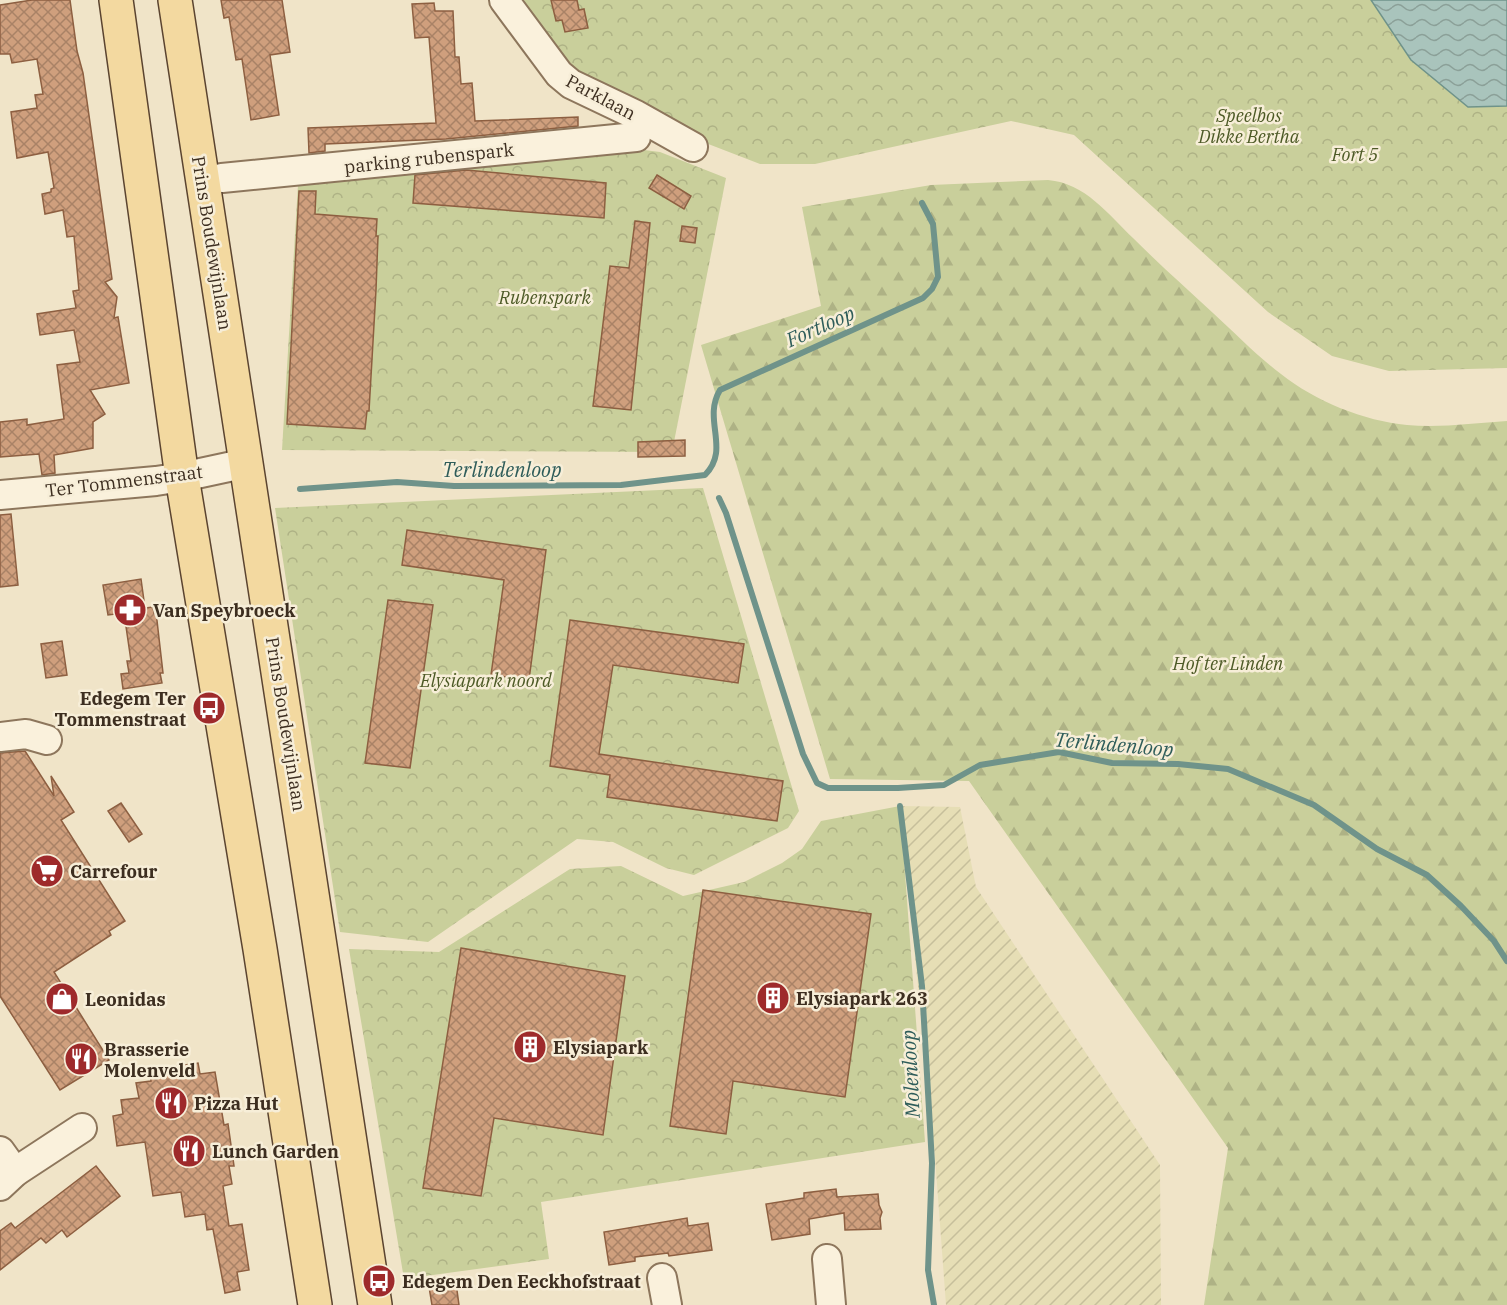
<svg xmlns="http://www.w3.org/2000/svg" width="1507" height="1305" viewBox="0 0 1507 1305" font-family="'IBM Plex Serif',serif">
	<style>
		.farmland { fill: url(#farmland-furrows) }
		.forest { fill: url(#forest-firs) }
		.park { fill: url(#park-crowns) }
		.water { fill: url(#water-waves); stroke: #6f938a; stroke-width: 1.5 }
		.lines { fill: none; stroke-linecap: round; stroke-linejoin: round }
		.stream { stroke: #6f938a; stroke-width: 6 }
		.building { fill: url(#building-cross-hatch); stroke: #8d5f41; stroke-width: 1.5 }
		.minor-casing { stroke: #8d765c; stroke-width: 32 }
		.major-casing { stroke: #5b4430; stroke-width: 36 }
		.minor { stroke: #faf1dc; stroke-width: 28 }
		.major { stroke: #f3d9a0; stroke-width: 33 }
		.labels { text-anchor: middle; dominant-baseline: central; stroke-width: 5; stroke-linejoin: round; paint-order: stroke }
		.street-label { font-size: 18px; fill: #3d2e20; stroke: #f7eed8 }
		.park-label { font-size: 18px; font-style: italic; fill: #4d5a26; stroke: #f7eed8 }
		.poi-label { font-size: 18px; font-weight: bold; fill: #3d2e20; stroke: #f7eed8; text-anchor: start }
		.water-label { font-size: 20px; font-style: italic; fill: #2f5d5a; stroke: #f7eed8 }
	</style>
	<defs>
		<pattern id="farmland-furrows" width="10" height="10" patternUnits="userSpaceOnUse" patternTransform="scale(1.5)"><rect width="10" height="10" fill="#e6deb5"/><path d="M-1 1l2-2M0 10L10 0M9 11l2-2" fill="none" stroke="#c6bf9b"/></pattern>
		<pattern id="forest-firs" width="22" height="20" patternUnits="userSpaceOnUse" patternTransform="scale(1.5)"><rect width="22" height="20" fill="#c9cf9b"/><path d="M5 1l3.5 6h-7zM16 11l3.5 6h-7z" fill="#aeb285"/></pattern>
		<pattern id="park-crowns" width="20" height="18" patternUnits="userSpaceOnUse" patternTransform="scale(1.5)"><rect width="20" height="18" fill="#c9cf9b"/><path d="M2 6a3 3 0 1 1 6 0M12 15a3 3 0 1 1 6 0" fill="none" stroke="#aeb285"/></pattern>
		<pattern id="water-waves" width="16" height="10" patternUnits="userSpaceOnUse" patternTransform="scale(1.5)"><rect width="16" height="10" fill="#a9c4bc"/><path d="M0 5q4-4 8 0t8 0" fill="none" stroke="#8ba098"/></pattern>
		<pattern id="building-cross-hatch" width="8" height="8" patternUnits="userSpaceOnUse" patternTransform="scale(1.5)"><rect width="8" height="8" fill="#cf9f7d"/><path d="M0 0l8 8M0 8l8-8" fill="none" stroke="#a98266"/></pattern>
	</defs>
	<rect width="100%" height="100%" fill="#f0e4c8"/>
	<path class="farmland" d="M900,806l60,1 16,80 184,278 1,140h-215l-11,-148z"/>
	<path class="forest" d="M1048,180c37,3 60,34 85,58 26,26 53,50 80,75 22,20 44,43 68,61 34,27 83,47 126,51 33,3 67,-2 100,-4v884h-303l24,-157 -259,-367 -139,-2 -129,-434 120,-39 -19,-99 129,-22z"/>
	<g class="park">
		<path d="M524,0h983v368l-118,3 -57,-15 -64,-44 -194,-177 -63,-14 -196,43h-55l-75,-29 -104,-57 -43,-43z"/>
		<path d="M572,141l88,11 66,26 -54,274 -390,-2 17,-282z"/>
		<path d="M703,488l96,323 -11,17 -94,47 -28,-7 -53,-26 -36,-3 -149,103 -88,-10 -65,-424z"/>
		<path d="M900,806l25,336 -384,60 8,57 -145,20 -55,-330 90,3 131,-83 51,-3 62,30 61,-14 38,-19 20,-14 19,-28z"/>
	</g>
	<path class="water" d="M1371,0h136v106l-39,1 -57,-47z"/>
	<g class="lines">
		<g class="stream">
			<path d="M300,489l97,-7 57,4 167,-1 84,-10c26,-26 -3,-55 15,-85l203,-92 9,-9 6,-12 -5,-53 -11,-21"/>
			<path d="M719,498l7,15 77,241 14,29 11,5h70l46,-3 36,-20 79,-13 53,11 66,1 50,5 86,36 63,44 50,26 34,31 33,35 13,20"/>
			<path d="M900,806l22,180 10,177 -4,107 6,35"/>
		</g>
	</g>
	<g class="building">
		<path d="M32,0h38l7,51 6,22 29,206 -7,3 12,15 -3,21 4,-1 11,66 -39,7 15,24 -12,8v26l-39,7 1,18 -13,2 -3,-21 -39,3v-35l27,-3v6l37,-6 -7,-54 23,-3 -6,-32 -34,5 -3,-21 39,-6 -3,-17 6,-1 -5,-54 -7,1 -4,-27 -18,4 -3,-20 9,-2v-3l3,-1 -6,-36 -31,6 -6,-46 26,-4 -2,-13 8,-1 -6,-35 -25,4 -2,-9h-10v-49z"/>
		<path d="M221,0h61l8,52 -20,3 9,60 -28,5 -9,-61 -6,1 -7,-43 -5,1z"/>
		<path d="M551,0h26l2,10 5,-1 4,19 -23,4 -3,-12 -6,1z"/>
		<path d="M434,3l1,8h18l2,46h4l2,27 11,-1 3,38 103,-4v9l-132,13 -121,5v7l-16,2 -1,-25 128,-5 -7,-86 -14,1 -3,-34z"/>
		<path d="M466,170l140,13 -2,35 -191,-15 2,-28z"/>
		<path d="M657,175l34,21 -7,13 -35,-21z"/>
		<path d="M299,191h17l-1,23 62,5 -1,17h2l-2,54 -7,121h-2l-2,18 -78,-5z"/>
		<path d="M635,221l15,2 -19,187 -38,-4 17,-140 19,2z"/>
		<path d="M682,226l15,2 -2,15 -15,-2z"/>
		<path d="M685,440v16l-47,1v-15z"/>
		<path d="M11,514l7,71 -18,2v-72z"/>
		<path d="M407,530l139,20 -17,130 -38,-5 13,-95 -102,-15z"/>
		<path d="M141,579l4,29 8,-1 1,6 2,-1 7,61h-3l2,10 -39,6 -2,-15 8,-1 -2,-12h4l-7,-48 -16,2 -5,-30z"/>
		<path d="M388,600l45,5 -23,163 -45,-5z"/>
		<path d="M570,620l174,24 -6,39 -125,-18 -14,89 184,27 -6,40 -170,-24 3,-22 -60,-9z"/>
		<path d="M62,641l5,34 -21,3 -5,-34z"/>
		<path d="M25,751l29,45 -3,-20 23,36 -13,8 64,101 -16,10 2,4 -57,37 55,88 -49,30 -60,-94v-243z"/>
		<path d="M121,803l21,31 -13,8 -21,-31z"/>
		<path d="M703,890l168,24 -26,183 -112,-16 -7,53 -56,-8z"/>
		<path d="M461,948l164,28 -22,159 -109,-17 -13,78 -58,-8z"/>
		<path d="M198,1063l2,11 15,-2 9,53 4,-1 6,42h-5l3,18 -9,2 6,40 13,-2 7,46 -12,2 3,18 -15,3 -12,-64 -6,1 -2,-16 -20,3 -4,-25 -28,4 -8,-54 -28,4 -4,-30 10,-2 -2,-14 18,-2 -3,-15 15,-2 -1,-11z"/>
		<path d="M96,1166l24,30 -53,41 -5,-7 -16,13 -5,-5 -41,32v-39l11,-8 4,5z"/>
		<path d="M836,1189l1,8 41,-3 1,11 3,7 -2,6 1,11 -36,1 -1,-17 -35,6 1,15 -38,6 -6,-36 38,-6v-5z"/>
		<path d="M687,1218l1,8 20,-3 4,27 -43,6 -1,-3 -33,4v4l-26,4 -5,-33z"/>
		<path d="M456,1283l3,22h-27l-3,-18z"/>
	</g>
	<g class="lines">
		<g class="minor-casing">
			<g id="minor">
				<path d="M504,0l55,74 12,10 65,31 57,32"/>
				<path d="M222,178l414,-41"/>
				<path d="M0,495l156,-14 26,-4 65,-14"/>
				<path d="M0,737l26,-3 21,6"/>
				<path d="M0,1151l15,21"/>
				<path d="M0,1186l15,-14 67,-44"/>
				<path d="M827,1259l4,46"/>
				<path d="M662,1278l5,27"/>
			</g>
		</g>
		<g class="major-casing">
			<g id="major">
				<path d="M116,0l66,477 78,472 55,356"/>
				<path d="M175,0l200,1305"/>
			</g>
		</g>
		<use href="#minor" class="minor"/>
		<use href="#major" class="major"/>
	</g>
	<defs>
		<g id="pharmacy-disc" transform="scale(1.725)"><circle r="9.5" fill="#9e2a2b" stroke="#f7eed8"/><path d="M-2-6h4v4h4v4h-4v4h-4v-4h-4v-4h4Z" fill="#fff"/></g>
		<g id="bus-disc" transform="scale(1.725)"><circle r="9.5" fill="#9e2a2b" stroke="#f7eed8"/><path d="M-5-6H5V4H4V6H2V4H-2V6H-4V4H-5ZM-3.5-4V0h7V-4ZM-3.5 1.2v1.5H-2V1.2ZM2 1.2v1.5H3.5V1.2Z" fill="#fff"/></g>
		<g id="supermarket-disc" transform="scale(1.725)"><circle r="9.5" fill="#9e2a2b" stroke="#f7eed8"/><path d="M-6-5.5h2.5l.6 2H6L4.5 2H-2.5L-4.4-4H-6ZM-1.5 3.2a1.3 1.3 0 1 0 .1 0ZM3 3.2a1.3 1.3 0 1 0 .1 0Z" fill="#fff"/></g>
		<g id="building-disc" transform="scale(1.725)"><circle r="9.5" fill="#9e2a2b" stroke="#f7eed8"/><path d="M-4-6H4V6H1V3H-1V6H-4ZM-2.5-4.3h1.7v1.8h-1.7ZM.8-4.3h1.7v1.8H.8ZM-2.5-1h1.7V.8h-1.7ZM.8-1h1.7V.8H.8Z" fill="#fff"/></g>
		<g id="shop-disc" transform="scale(1.725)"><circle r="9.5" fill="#9e2a2b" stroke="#f7eed8"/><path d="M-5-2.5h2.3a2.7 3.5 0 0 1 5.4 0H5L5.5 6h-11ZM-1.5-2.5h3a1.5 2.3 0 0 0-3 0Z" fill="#fff"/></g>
		<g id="restaurant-disc" transform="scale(1.725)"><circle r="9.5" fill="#9e2a2b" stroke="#f7eed8"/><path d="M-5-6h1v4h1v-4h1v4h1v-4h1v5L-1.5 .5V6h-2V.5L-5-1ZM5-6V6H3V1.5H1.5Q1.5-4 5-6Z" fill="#fff"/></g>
	</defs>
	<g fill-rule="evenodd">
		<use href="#pharmacy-disc" x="130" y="610"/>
		<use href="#bus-disc" x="209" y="708"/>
		<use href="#supermarket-disc" x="47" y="871"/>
		<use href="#building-disc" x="773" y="998"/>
		<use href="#shop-disc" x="62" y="999"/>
		<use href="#building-disc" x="530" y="1047"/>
		<use href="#restaurant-disc" x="81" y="1059"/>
		<use href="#restaurant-disc" x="171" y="1103"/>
		<use href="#restaurant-disc" x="189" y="1151"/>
		<use href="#bus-disc" x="379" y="1281"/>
	</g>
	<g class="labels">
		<g class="street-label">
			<text transform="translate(601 97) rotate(28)">Parklaan</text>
			<text transform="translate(429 158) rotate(-6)">parking rubenspark</text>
			<text transform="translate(212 243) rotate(81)">Prins Boudewijnlaan</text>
			<text transform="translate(124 481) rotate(-7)">Ter Tommenstraat</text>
			<text transform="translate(286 724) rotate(81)">Prins Boudewijnlaan</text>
		</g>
		<g class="park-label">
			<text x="1249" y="115">Speelbos<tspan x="1249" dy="21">Dikke Bertha</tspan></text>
			<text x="1355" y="154">Fort 5</text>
			<text x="545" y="297">Rubenspark</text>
			<text x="1228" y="663">Hof ter Linden</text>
			<text x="486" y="680">Elysiapark noord</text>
		</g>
		<g class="poi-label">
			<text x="153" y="610">Van Speybroeck</text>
			<text x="186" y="698" text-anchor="end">Edegem Ter<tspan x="186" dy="21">Tommenstraat</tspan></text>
			<text x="70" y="871">Carrefour</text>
			<text x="796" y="998">Elysiapark 263</text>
			<text x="85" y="999">Leonidas</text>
			<text x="553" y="1047">Elysiapark</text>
			<text x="104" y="1049">Brasserie<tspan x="104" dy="21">Molenveld</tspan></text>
			<text x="194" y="1103">Pizza Hut</text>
			<text x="212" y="1151">Lunch Garden</text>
			<text x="402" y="1281">Edegem Den Eeckhofstraat</text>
		</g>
		<g class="water-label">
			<text transform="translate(820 326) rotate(-24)">Fortloop</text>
			<text x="502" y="469">Terlindenloop</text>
			<text transform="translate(1114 744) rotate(5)">Terlindenloop</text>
			<text transform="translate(910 1074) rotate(-93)">Molenloop</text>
		</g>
	</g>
</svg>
